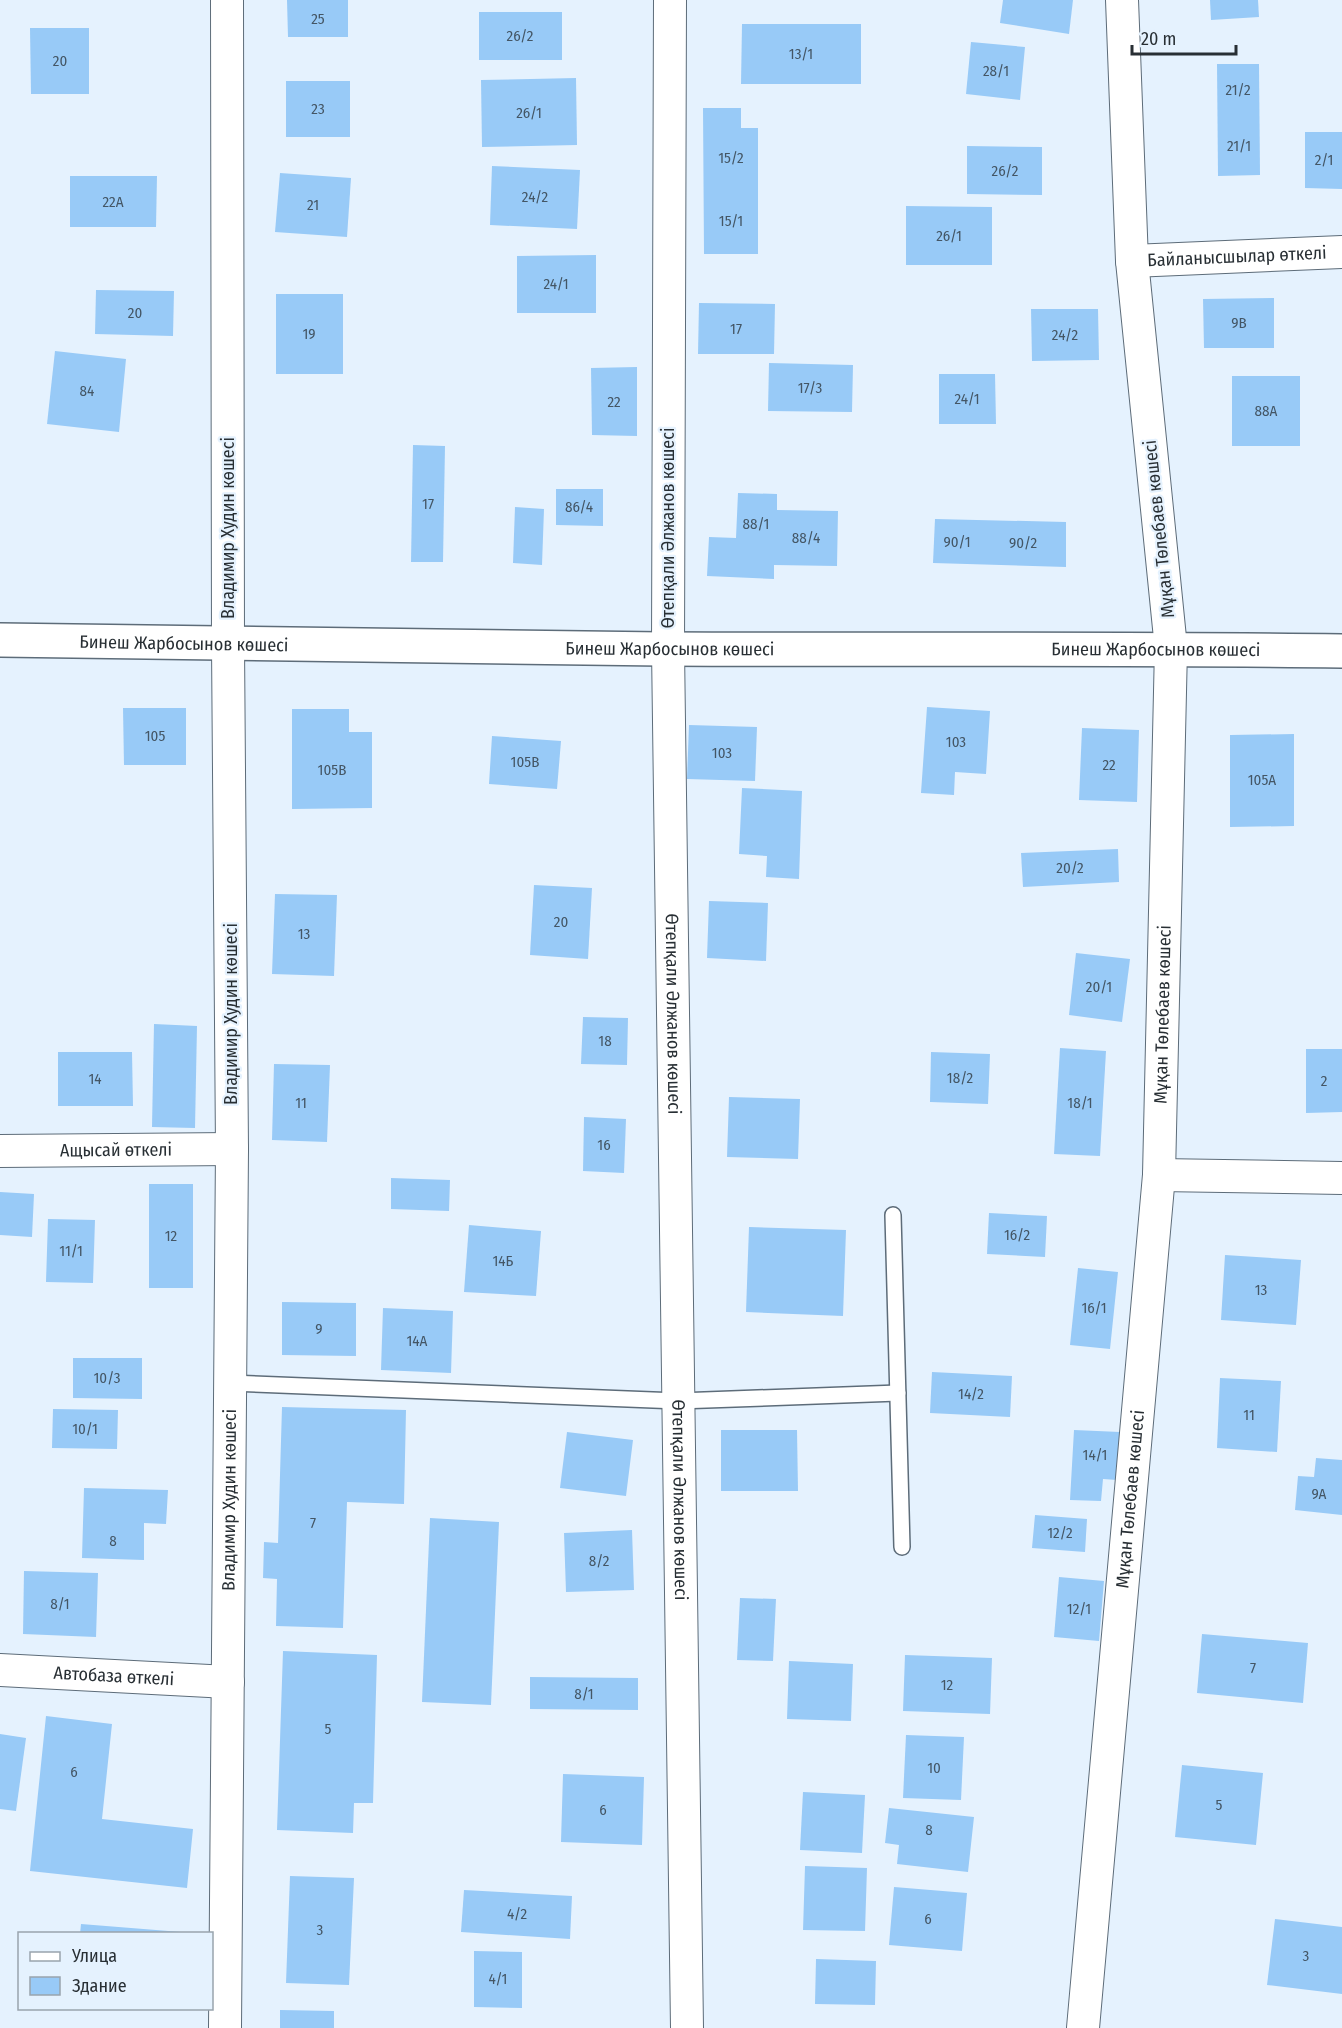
<svg xmlns="http://www.w3.org/2000/svg" width="1342" height="2028" viewBox="0 0 1342 2028" font-family="'Fira Sans Condensed',sans-serif">
	<style>
		.building { fill: #98caf7 }
		.lines { fill: none; stroke-linecap: round; stroke-linejoin: round }
		.service-casing { stroke: #5d6c79; stroke-width: 18 }
		.minor-casing { stroke: #5d6c79; stroke-width: 34 }
		.tertiary-casing { stroke: #5d6c79; stroke-width: 36 }
		.service { stroke: #fff; stroke-width: 15 }
		.minor { stroke: #fff; stroke-width: 32 }
		.tertiary { stroke: #fff; stroke-width: 33 }
		.labels { text-anchor: middle; dominant-baseline: central; stroke-width: 4.5; stroke-linejoin: round; paint-order: stroke }
		.number-label { font-size: 15px; fill: #445665 }
		.street-label { font-size: 18px; fill: #282f34; stroke: #e5f2fe }
	</style>
	<rect width="100%" height="100%" fill="#e5f2fe"/>
	<g class="building">
		<path d="M287,0h61v37h-60z"/>
		<path d="M1003,0h70l-4,34 -69,-11z"/>
		<path d="M1210,0h48l1,17 -48,3z"/>
		<rect x="479" y="12" width="83" height="48"/>
		<path d="M742,24h119v60h-120z"/>
		<path d="M30,28h59v66h-58z"/>
		<path d="M971,42l54,5 -5,53 -54,-6z"/>
		<path d="M1217,64h42l1,111 -42,1z"/>
		<path d="M576,78l1,67 -95,2 -1,-67z"/>
		<rect x="286" y="81" width="64" height="56"/>
		<path d="M703,108h38v20h17v126h-54z"/>
		<path d="M1305,132h37v57l-37,-1z"/>
		<path d="M967,146l75,1v48l-75,-1z"/>
		<path d="M492,166l88,4 -3,59 -87,-4z"/>
		<path d="M280,173l71,5 -4,59 -72,-5z"/>
		<path d="M70,176h87l-1,51h-86z"/>
		<path d="M906,206l86,1v58h-86z"/>
		<path d="M596,255v58h-79v-57z"/>
		<path d="M96,290l78,1 -1,45 -78,-2z"/>
		<rect x="276" y="294" width="67" height="80"/>
		<path d="M1274,298v50h-70l-1,-49z"/>
		<path d="M699,303l76,1 -1,50h-76z"/>
		<path d="M1031,309h67l1,51 -67,1z"/>
		<path d="M55,351l71,8 -7,73 -72,-8z"/>
		<path d="M769,363l84,2 -1,47 -84,-1z"/>
		<path d="M637,367v69l-45,-1 -1,-67z"/>
		<path d="M939,374h56l1,50h-57z"/>
		<rect x="1232" y="376" width="68" height="70"/>
		<path d="M413,445l32,1 -2,116h-32z"/>
		<path d="M556,489h47v37l-47,-1z"/>
		<path d="M738,493l39,1v16l61,1 -1,55 -63,-1v14l-67,-3 2,-39 27,1z"/>
		<path d="M515,507l29,2 -2,56 -29,-2z"/>
		<path d="M935,519l131,3v45l-133,-4z"/>
		<path d="M927,707l63,4 -4,63 -31,-2 -1,23 -33,-2z"/>
		<path d="M123,708h63v57h-62z"/>
		<path d="M292,709h57v23h23v76l-80,1z"/>
		<path d="M689,725l68,2 -2,54 -68,-2z"/>
		<path d="M1082,728l57,2 -2,72 -58,-2z"/>
		<path d="M1294,734v92l-64,1v-92z"/>
		<path d="M492,736l69,5 -4,48 -68,-5z"/>
		<path d="M742,788l60,3 -3,88 -33,-2 1,-21 -28,-2z"/>
		<path d="M1118,849l1,33 -96,5 -2,-34z"/>
		<path d="M534,885l58,3 -4,71 -58,-4z"/>
		<path d="M275,894l62,1 -3,81 -62,-2z"/>
		<path d="M709,901l59,2 -2,58 -59,-3z"/>
		<path d="M1076,953l54,6 -8,63 -53,-7z"/>
		<path d="M583,1017l45,1 -1,47 -46,-1z"/>
		<path d="M154,1024l43,2 -2,102 -43,-1z"/>
		<path d="M1060,1048l46,3 -6,105 -46,-2z"/>
		<path d="M1306,1049h36v63l-36,1z"/>
		<path d="M58,1052h74l1,54h-75z"/>
		<path d="M931,1052l59,2 -2,50 -58,-2z"/>
		<path d="M274,1064l56,1 -3,77 -55,-2z"/>
		<path d="M729,1097l71,2 -2,60 -71,-2z"/>
		<path d="M584,1117l42,2 -2,54 -41,-2z"/>
		<path d="M391,1178l59,2 -1,31 -58,-2z"/>
		<rect x="149" y="1184" width="44" height="104"/>
		<path d="M0,1192l34,2 -2,43 -32,-2z"/>
		<path d="M989,1213l58,3 -2,41 -58,-3z"/>
		<path d="M48,1219l47,1 -2,63 -47,-1z"/>
		<path d="M469,1225l72,6 -5,65 -72,-4z"/>
		<path d="M749,1227l97,3 -3,86 -97,-4z"/>
		<path d="M1225,1255l76,5 -5,65 -75,-5z"/>
		<path d="M1078,1268l40,4 -8,77 -40,-4z"/>
		<path d="M282,1302l74,1v53l-74,-1z"/>
		<path d="M383,1308l70,3 -2,62 -70,-3z"/>
		<path d="M73,1358h69v41l-69,-1z"/>
		<path d="M932,1372l80,4 -2,41 -80,-4z"/>
		<path d="M1220,1378l61,3 -4,71 -60,-4z"/>
		<path d="M282,1407l124,3 -2,94 -57,-2 -4,126 -67,-2 1,-47 -14,-1 1,-36 14,1z"/>
		<path d="M53,1409l65,1 -1,39 -65,-1z"/>
		<path d="M721,1430h76l1,61h-77z"/>
		<path d="M1074,1430l46,2 -3,48 -14,-1 -2,22 -31,-1z"/>
		<path d="M567,1432l66,8 -7,56 -66,-8z"/>
		<path d="M1316,1458l26,2v55l-47,-5 3,-34 16,1z"/>
		<path d="M84,1488l84,2 -2,34 -22,-1v37l-62,-2z"/>
		<path d="M1035,1515l52,4 -2,33 -53,-4z"/>
		<path d="M430,1518l69,4 -8,183 -69,-3z"/>
		<path d="M632,1530l2,60 -68,2 -2,-59z"/>
		<path d="M24,1571l74,2 -2,64 -73,-3z"/>
		<path d="M1059,1577l45,4 -5,60 -45,-4z"/>
		<path d="M740,1598l36,1 -3,62 -36,-1z"/>
		<path d="M1202,1634l106,9 -5,60 -106,-10z"/>
		<path d="M283,1651l94,4 -4,148h-19l-1,30 -76,-3z"/>
		<path d="M905,1655l87,3 -2,56 -87,-3z"/>
		<path d="M789,1661l64,3 -2,57 -64,-2z"/>
		<path d="M530,1677l108,1v32l-108,-1z"/>
		<path d="M46,1716l66,8 -10,95 91,10 -6,59 -157,-17z"/>
		<path d="M0,1734l26,4 -10,73 -16,-2z"/>
		<path d="M906,1735l58,2 -3,63 -58,-2z"/>
		<path d="M1182,1765l81,8 -7,72 -81,-8z"/>
		<path d="M563,1774l81,3 -2,68 -81,-3z"/>
		<path d="M803,1792l62,3 -3,58 -62,-3z"/>
		<path d="M889,1808l85,9 -6,55 -71,-8 2,-19 -14,-2z"/>
		<path d="M805,1866l62,2 -2,63 -62,-1z"/>
		<path d="M290,1876l64,2 -5,107 -63,-2z"/>
		<path d="M894,1887l73,6 -5,58 -73,-6z"/>
		<path d="M464,1890l108,6 -2,43 -109,-7z"/>
		<path d="M1275,1919l67,8v67l-75,-9z"/>
		<path d="M81,1924l100,8v2h-101z"/>
		<path d="M474,1951l48,1v56l-48,-1z"/>
		<path d="M816,1959l60,2 -1,44 -60,-1z"/>
		<path d="M280,2010l54,1v17h-54z"/>
	</g>
	<g class="lines">
		<g class="service-casing">
			<g id="service">
				<path d="M893,1215l9,332"/>
				<path d="M230,1383l448,18 220,-8"/>
			</g>
		</g>
		<g class="minor-casing">
			<g id="minor">
				<path id="s1" d="M670,0l-2,649 19,1379"/>
				<path id="s2" d="M1132,261l210,-9"/>
				<path id="s3" d="M0,1151l232,-2"/>
				<path d="M1159,1175l183,3"/>
				<path id="s4" d="M0,1670l228,12"/>
				<path id="s5" d="M225,2028l7,-879 -4,-504 -1,-645"/>
				<path id="s6" d="M1083,2028l76,-853 12,-527 -39,-387 -10,-261"/>
			</g>
		</g>
		<g class="tertiary-casing">
			<g id="tertiary">
				<path id="s7" d="M0,640c222,5 445,8 668,9 224,1 449,-1 674,2"/>
			</g>
		</g>
		<use href="#service" class="service"/>
		<use href="#minor" class="minor"/>
		<use href="#tertiary" class="tertiary"/>
	</g>
	<g class="labels">
		<g class="number-label">
			<text x="318" y="19">25</text>
			<text x="520" y="36">26/2</text>
			<text x="801" y="54">13/1</text>
			<text x="60" y="61">20</text>
			<text x="996" y="71">28/1</text>
			<text x="1238" y="90">21/2</text>
			<text x="318" y="109">23</text>
			<text x="529" y="113">26/1</text>
			<text x="1239" y="146">21/1</text>
			<text x="731" y="158">15/2</text>
			<text x="1324" y="160">2/1</text>
			<text x="1005" y="171">26/2</text>
			<text x="535" y="197">24/2</text>
			<text x="113" y="202">22А</text>
			<text x="313" y="205">21</text>
			<text x="731" y="221">15/1</text>
			<text x="949" y="236">26/1</text>
			<text x="556" y="284">24/1</text>
			<text x="135" y="313">20</text>
			<text x="1239" y="323">9В</text>
			<text x="736" y="329">17</text>
			<text x="309" y="334">19</text>
			<text x="1065" y="335">24/2</text>
			<text x="810" y="388">17/3</text>
			<text x="87" y="391">84</text>
			<text x="967" y="399">24/1</text>
			<text x="614" y="402">22</text>
			<text x="1266" y="411">88А</text>
			<text x="428" y="504">17</text>
			<text x="579" y="507">86/4</text>
			<text x="756" y="524">88/1</text>
			<text x="806" y="538">88/4</text>
			<text x="957" y="542">90/1</text>
			<text x="1023" y="543">90/2</text>
			<text x="155" y="736">105</text>
			<text x="956" y="742">103</text>
			<text x="722" y="753">103</text>
			<text x="525" y="762">105В</text>
			<text x="1109" y="765">22</text>
			<text x="332" y="770">105В</text>
			<text x="1262" y="780">105А</text>
			<text x="1070" y="868">20/2</text>
			<text x="561" y="922">20</text>
			<text x="304" y="934">13</text>
			<text x="1099" y="987">20/1</text>
			<text x="605" y="1041">18</text>
			<text x="960" y="1078">18/2</text>
			<text x="95" y="1079">14</text>
			<text x="1324" y="1081">2</text>
			<text x="301" y="1103">11</text>
			<text x="1080" y="1103">18/1</text>
			<text x="604" y="1145">16</text>
			<text x="1017" y="1235">16/2</text>
			<text x="171" y="1236">12</text>
			<text x="71" y="1251">11/1</text>
			<text x="503" y="1261">14Б</text>
			<text x="1261" y="1290">13</text>
			<text x="1094" y="1308">16/1</text>
			<text x="319" y="1329">9</text>
			<text x="417" y="1341">14А</text>
			<text x="107" y="1378">10/3</text>
			<text x="971" y="1394">14/2</text>
			<text x="1249" y="1415">11</text>
			<text x="85" y="1429">10/1</text>
			<text x="1095" y="1455">14/1</text>
			<text x="1319" y="1494">9А</text>
			<text x="313" y="1523">7</text>
			<text x="1060" y="1533">12/2</text>
			<text x="113" y="1541">8</text>
			<text x="599" y="1561">8/2</text>
			<text x="60" y="1604">8/1</text>
			<text x="1079" y="1609">12/1</text>
			<text x="1253" y="1668">7</text>
			<text x="947" y="1685">12</text>
			<text x="584" y="1694">8/1</text>
			<text x="328" y="1729">5</text>
			<text x="934" y="1768">10</text>
			<text x="74" y="1772">6</text>
			<text x="1219" y="1805">5</text>
			<text x="603" y="1810">6</text>
			<text x="929" y="1830">8</text>
			<text x="517" y="1914">4/2</text>
			<text x="928" y="1919">6</text>
			<text x="320" y="1930">3</text>
			<text x="1306" y="1956">3</text>
			<text x="498" y="1979">4/1</text>
		</g>
		<g class="street-label">
			<text stroke="none"><textPath href="#s2" startOffset="105">Байланысшылар өткелі</textPath></text>
			<text transform="translate(228 528) rotate(-90)">Владимир Худин көшесі</text>
			<text transform="translate(668 528) rotate(-90)">Өтепқали Әлжанов көшесі</text>
			<text transform="translate(1159 529) rotate(-96)">Мұқан Төлебаев көшесі</text>
			<text stroke="none"><textPath href="#s7" startOffset="184">Бинеш Жарбосынов көшесі</textPath></text>
			<text stroke="none"><textPath href="#s7" startOffset="670">Бинеш Жарбосынов көшесі</textPath></text>
			<text stroke="none"><textPath href="#s7" startOffset="1156">Бинеш Жарбосынов көшесі</textPath></text>
			<text transform="translate(231 1014) rotate(-90)">Владимир Худин көшесі</text>
			<text stroke="none"><textPath href="#s1" startOffset="1014">Өтепқали Әлжанов көшесі</textPath></text>
			<text stroke="none"><textPath href="#s6" startOffset="1017">Мұқан Төлебаев көшесі</textPath></text>
			<text stroke="none"><textPath href="#s3" startOffset="116">Ащысай өткелі</textPath></text>
			<text stroke="none"><textPath href="#s6" startOffset="531">Мұқан Төлебаев көшесі</textPath></text>
			<text stroke="none"><textPath href="#s5" startOffset="528">Владимир Худин көшесі</textPath></text>
			<text stroke="none"><textPath href="#s1" startOffset="1500">Өтепқали Әлжанов көшесі</textPath></text>
			<text stroke="none"><textPath href="#s4" startOffset="114">Автобаза өткелі</textPath></text>
		</g>
	</g>
	<rect x="18" y="1932" width="195" height="78" fill="#e5f2fe" stroke="#99a4ad" stroke-width="1.5"/>
	<rect x="30" y="1952" width="30" height="9" fill="#ffffff" stroke="#99a4ad" stroke-width="1.5"/>
	<text x="72" y="1962" font-size="18" fill="#282f34">Улица</text>
	<rect x="30" y="1977" width="30" height="18" fill="#98caf7" stroke="#99a4ad" stroke-width="1.5"/>
	<text x="72" y="1992" font-size="18" fill="#282f34">Здание</text>
	<path d="M1132 45v9h104v-9" fill="none" stroke="#282f34" stroke-width="3"/>
	<text x="1141" y="45" font-size="18" fill="#282f34" stroke="#e5f2fe" stroke-width="4.5" paint-order="stroke">20 m</text>
</svg>
